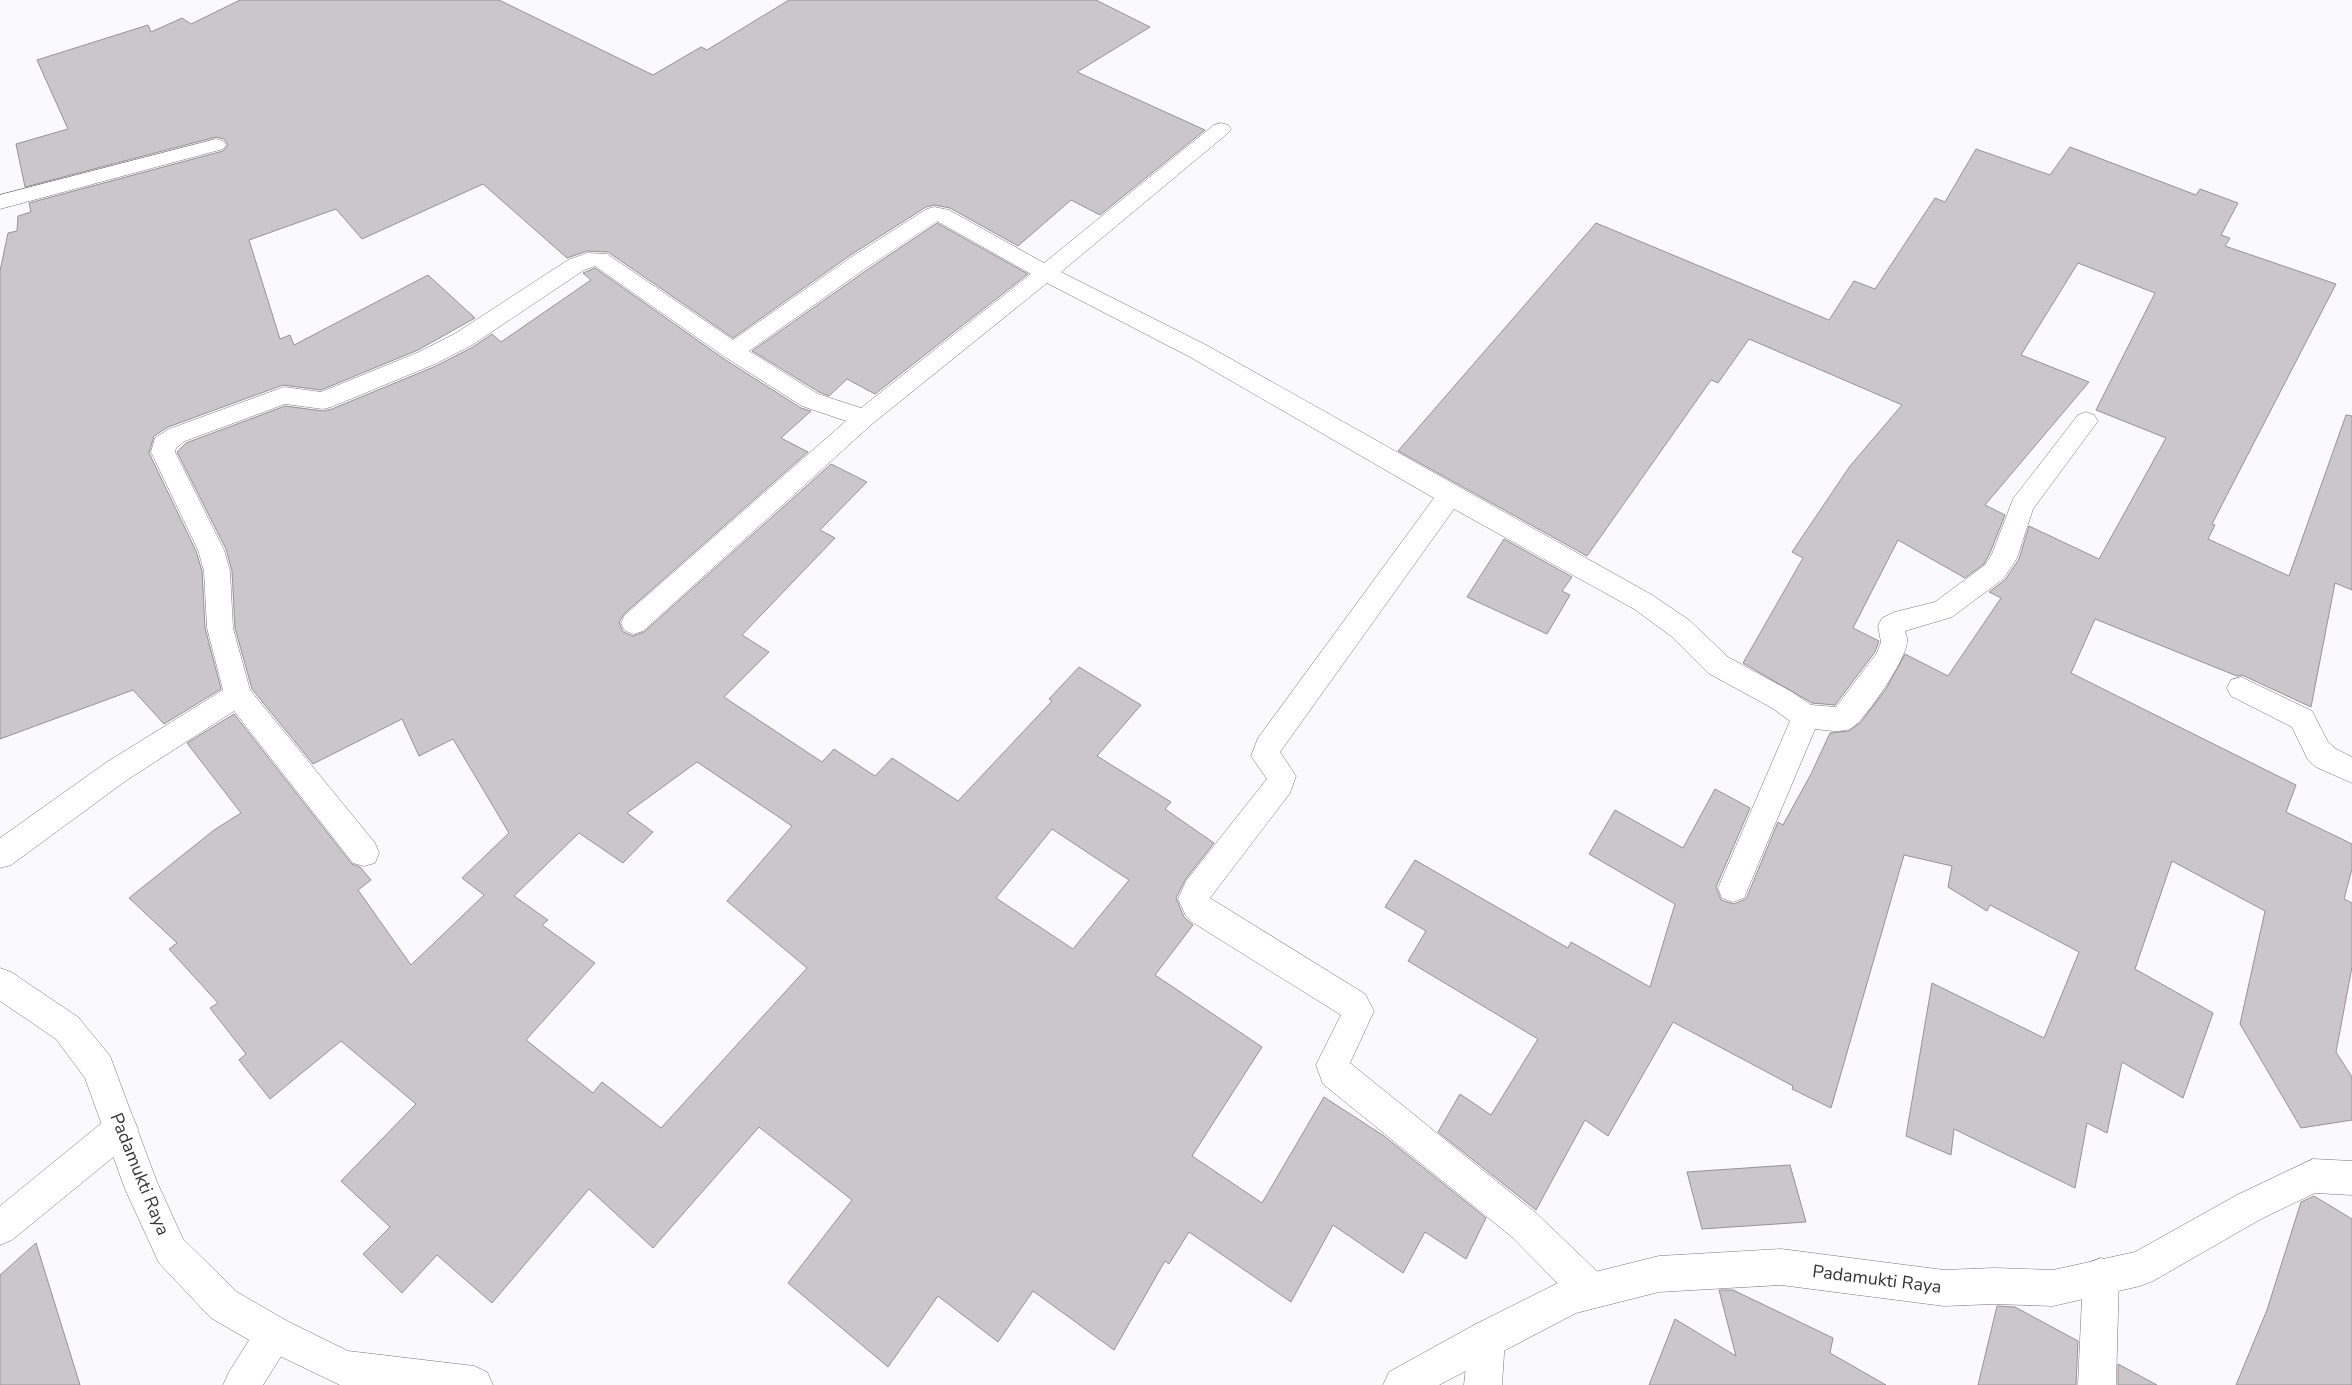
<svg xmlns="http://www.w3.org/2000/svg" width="2352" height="1385" viewBox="0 0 2352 1385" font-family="'Nunito Sans',sans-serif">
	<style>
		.building { fill: #cac6ca; stroke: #969396; fill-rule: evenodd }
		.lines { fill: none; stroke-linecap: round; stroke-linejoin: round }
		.minor-casing { stroke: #777579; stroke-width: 1 }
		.tertiary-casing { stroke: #777579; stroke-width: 1 }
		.minor { fill: #fff; fill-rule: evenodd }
		.tertiary { fill: #fff; fill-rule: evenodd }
		.labels { text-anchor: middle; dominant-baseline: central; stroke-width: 4; stroke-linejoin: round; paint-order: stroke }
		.near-street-label { font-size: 18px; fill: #353436; stroke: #fff }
	</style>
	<rect width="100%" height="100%" fill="#faf9fd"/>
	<g class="building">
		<path d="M240,0h259l154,75 48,-28 6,3 82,-50h307l54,27 -73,45 128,58 -105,85 -29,-15 -53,46 -68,-38 -16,-3 -8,2 -77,49 -116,82 -125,-86 -21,-1 -20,7 -84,-74 -121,55 -26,-30 -87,31 31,99 10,-4 4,10 134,-70 47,43 -57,32 -97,40 -38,-5 -115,42 -14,9 -5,17 47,98 6,20 3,57 16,61 -57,35 -31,-34 -133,49v-468l8,-38 9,-2 1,-15 13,-4 -2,-9 194,-52 5,-6 -4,-6 -8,-2 -191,50 -9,-43 52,-15 -31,-69 111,-35 3,7 31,-14 9,6z"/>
		<path d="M2070,147l126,48 4,-6 38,14 -17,32 9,3 -5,8 111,38 -124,240 3,1 -7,14 81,37 57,-161 6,1v174l-17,-7 -24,124 -69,-32 -5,1 -142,-57 -24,54 225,112 -10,27 66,32v25l-8,30 8,4v64l-16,85 16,25v43l-51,8 -61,-104 25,-113 -93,-50 -37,108 78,44 -30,85 -61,-36 -15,71 -20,-10 -12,65 -121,-59 -3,26 -45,-19 26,-153 112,55 35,-86 -89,-47 -3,6 -39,-24 4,-21 -48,-11 -73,253 -39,-19 1,-3 -120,-64 -65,114 -23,-16 -49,90 -98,-78 22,-38 31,21 47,-76 -130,-78 18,-30 -41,-24 30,-47 153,88 3,-6 79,45 25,-83 -86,-50 26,-44 68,38 32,-59 35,19 -34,79 5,13 13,4 12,-5 32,-77 5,3 28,-51 19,-41 19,-2 12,-9 25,-33 19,-35 43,22 53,-78 -12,-6 16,-12 14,-21 10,-33 70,33 67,-121 -70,-28 59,-117 -77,-30 -57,92 68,27 -104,123 20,10 -15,38 -6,11 -19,14 -67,-38 -45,88 26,13 -4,11 -40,53 -23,-2 -69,-40 60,-105 -11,-6 58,-86 52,-61 -153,-66 -31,44 -7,-3 -124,176 -189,-105 198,-228 233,97 25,-39 21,8 60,-91 10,4 31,-53 74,26z"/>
		<path d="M937,223l91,51 -153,120 -28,-15 -18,17 -10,-4 -67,-41 115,-81z"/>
		<path d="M595,268l129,91 77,49 10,3 -30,27 27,14 -184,162 -5,8 4,10 10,4 11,-4 187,-168 36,18 -47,48 15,8 -93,97 27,17 -45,45 98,65 12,-13 41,27 17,-18 66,43 94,-100 -3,-2 30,-32 62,38 -44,51 74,46 -6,7 49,34 -29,37 -9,18 8,19 9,8 -38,50 107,72 -70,109 70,47 62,-106 60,39 102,82 -20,41 -41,-27 -22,41 -70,-48 -42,77 -102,-70 -20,32 -4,-3 -51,89 -81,-59 -35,51 -60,-46 -50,71 -100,-84 64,-83 -93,-73 -106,121 -64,-59 -97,114 -55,-48 -35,38 -39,-39 27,-27 -49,-46 75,-77 -75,-63 -71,58 -31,-39 7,-6 -36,-46 8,-5 -49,-54 8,-6 -48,-45 85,-68 27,-17 -54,-70 47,-29 118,150 8,3 11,13 -13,10 53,75 73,-70 -22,-17 47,-45 -56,-94 -34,17 -17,-37 -89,45 -61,-75 -17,-61 -3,-57 -6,-22 -49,-97 9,-9 99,-37 38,5 9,-2 104,-43 37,-19 19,-13 9,8 90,-62 -8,-7zM697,762l95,64 -65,75 80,67 -146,160 -59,-46 -9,11 -67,-53 69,-77 -53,-38 6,-5 -34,-24 65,-63 44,30 30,-31 -26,-19zM1052,829l77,51 -56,69 -77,-51z"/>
		<path d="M1504,539l68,38 -10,14 8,4 -23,39 -80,-37z"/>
		<path d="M1790,1165l16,57 -104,7 -15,-57z"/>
		<path d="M2314,1196l38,23v166h-116l31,-75 34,-108z"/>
		<path d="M36,1243l44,142h-80v-110z"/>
		<path d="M1719,1290h14l100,48 -3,15 56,32h-237l26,-66 61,37z"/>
		<path d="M1997,1306l18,1 63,34 -2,44h-98z"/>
		<path d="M2118,1364l39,21h-39z"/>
	</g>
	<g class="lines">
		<g class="minor-casing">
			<g id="minor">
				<path d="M1221,123l7,2 3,4 -3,4 -167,139 145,73 446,250 37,25 39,37 64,35 19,13 25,2 41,-54 4,-11 -3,-16 4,-8 13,-6 40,-10 50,-37 7,-11 21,-55 65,-84 8,-3 8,3 4,6 -65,88 -16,49 -14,21 -51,38 -47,14c1,4 3,8 2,11 -1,18 -40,75 -54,85 -10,7 -27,3 -38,2l-71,169 -11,4 -11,-4 -4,-10 72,-167 -18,-13 -64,-35 -37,-37 -37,-27 -180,-100 -174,243 16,24 -6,17 -80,105 155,96 9,17 -24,52 186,150 68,65 5,13 -5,13 -13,5 -13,-5 -66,-67 -189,-153 -7,-19 25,-50 -149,-93 -6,-6 -8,-17 8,-18 81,-102 -16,-23 7,-18 176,-240 -244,-141 -143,-74 -175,141 -229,207 -9,3 -9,-3 -4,-8 4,-8 221,-194 -44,-15 -77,-49 -130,-91 -11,4 -112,75 -37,19 -104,43 -8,2 -38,-5 -100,37 -9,7 -1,4 49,98 6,21 3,57 17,62 125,153 4,10 -4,10 -11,3 -11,-3 -119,-152 -107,69 -116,85 -11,3v-30l107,-76 116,-72 -16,-62 -3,-57 -6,-21 -47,-98 4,-14 14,-9 115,-42 37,5 98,-40 37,-19 112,-73 19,-7 20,1 126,86 117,-82 77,-49 7,-2 15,3 95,53 170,-138zM937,221l94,53 -170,134 -43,-14 -69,-43 117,-83z"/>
				<path d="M216,139l7,2 3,4 -3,4 -223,60v-14z"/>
				<path d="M2241,677l71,34 16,31 8,7 16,8v26l-36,-16 -8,-7 -16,-33 -61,-31 -4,-8 4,-8z"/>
				<path d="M121,1112l12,5 5,12 -5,12 -121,99 -12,5v-39l109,-89z"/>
				<path d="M2101,1258l13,5 5,13 -3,109h-38l5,-109 5,-13z"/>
				<path d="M274,1316l13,5 5,13 -5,13 -24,38h-40l6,-13 32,-51z"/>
				<path d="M1487,1320l13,5 5,13 -3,47h-38l5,-47 5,-13z"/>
			</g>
		</g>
		<g class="tertiary-casing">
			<g id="tertiary">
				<path d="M0,968l11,4 67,45 32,39 47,126 26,57 54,53 50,29 61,30 126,15 13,6 6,13h-153l-79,-38 -50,-29 -52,-55 -34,-74 -40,-111 -29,-39 -56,-38z"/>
				<path d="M2313,1159l39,2v34l-37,-2 -54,26 -108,62 -13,5 -87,20 -59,-2 -50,2 -163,-21 -122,7 -83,21 -137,72h-56l6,-13 85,-47 84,-42 13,-5 88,-22 122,-7 163,21 50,-2 59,2 82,-18 102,-57z"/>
			</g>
		</g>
		<use href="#minor" class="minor"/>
		<use href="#tertiary" class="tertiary"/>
	</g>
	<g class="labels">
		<g class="near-street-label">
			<text transform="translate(140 1174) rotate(68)">Padamukti Raya</text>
			<text transform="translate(1877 1279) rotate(7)">Padamukti Raya</text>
		</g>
	</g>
</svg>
